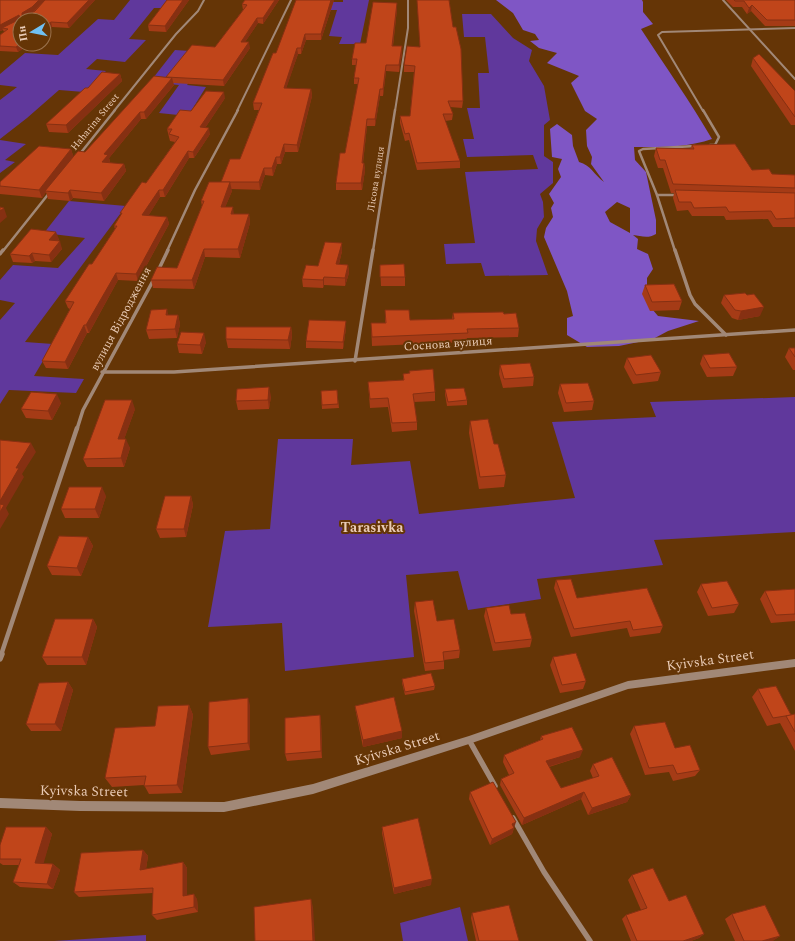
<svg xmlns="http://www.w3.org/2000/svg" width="795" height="941" viewBox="0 0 795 941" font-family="Spectral,serif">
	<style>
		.green { fill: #60389c }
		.forest { fill: #7f56c5; fill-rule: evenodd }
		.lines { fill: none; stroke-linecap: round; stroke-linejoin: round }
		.minor-far4 { stroke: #a18877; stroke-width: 2 }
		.minor-far3 { stroke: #a18877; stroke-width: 2.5 }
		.minor-far2 { stroke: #a18877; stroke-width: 3.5 }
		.minor-far1 { stroke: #a18877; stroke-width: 4.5 }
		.minor { stroke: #a18877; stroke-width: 5.5 }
		.tertiary { fill: #a18877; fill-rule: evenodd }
		.wall { fill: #a53b16 }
		.shaded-wall { fill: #863012 }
		.building { fill: #c0451a; stroke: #863012 }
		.labels { text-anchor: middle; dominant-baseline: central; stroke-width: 4; stroke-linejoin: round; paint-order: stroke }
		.far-street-label { font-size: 10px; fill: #e9cbb6; stroke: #653506 }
		.street-label { font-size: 12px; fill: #e9cbb6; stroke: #653506 }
		.quarter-label { font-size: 14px; font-weight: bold; fill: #e9cbb6; stroke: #653506 }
		.near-street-label { font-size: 14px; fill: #e9cbb6; stroke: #653506 }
	</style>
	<rect width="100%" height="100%" fill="#653506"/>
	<g class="green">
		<path d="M130,0h53l-5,8h-24l-25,31 17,1 -21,22 -28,-3 -11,10 20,2 -22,21 -25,-2 -32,28 -27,21v-39l17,-13 -17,-2v-11l25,-21 33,2 40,-36 16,1z"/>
		<path d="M343,0h26l-9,44h-21l3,-7 -13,-1 8,-26h-15l3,-8h18z"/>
		<path d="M462,14h29l22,24 19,12 -3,11 15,25 6,34 -6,5v31l9,6v21l-13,11 3,8 1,15 -7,12 -1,12 12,34 -63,1 -4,-13 -35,1 -2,-20 31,-1 -10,-71 73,-3 -5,-14 -66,2 -4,-18h11l-7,-31h13l-2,-35h11l-4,-36h-21z"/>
		<path d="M175,50l15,1 12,14 -15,20 19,2 -18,29 -29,-3 20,-28 -29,-3z"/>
		<path d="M0,140l26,4 -21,16 10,2 -15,11z"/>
		<path d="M69,201l57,5 -101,136 28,2 -19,32 50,3 -8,14 -67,-3 -9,14v-84l15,-17 -15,-3v-20l13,-15 45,3 27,-30 -41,-5z"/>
		<path d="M795,397v135l-141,8 9,25 -126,14 4,20 -73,11 -10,-39 -52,4 8,82 -129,14 -3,-48 -74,4 17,-96 45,-2 8,-90h75l-2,26 59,-4 9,53 156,-16 -23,-76 104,-5 -6,-15z"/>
		<path d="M460,907l8,34h-65l-3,-18z"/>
		<path d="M146,935v6h-92z"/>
	</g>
	<path class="forest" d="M496,0h146l1,2v10l10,12 -12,5c24,37 49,72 71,110 -26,9 -51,8 -78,8l1,13 11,12 10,48v14c-8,5 -15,2 -23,1l5,4 -1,10 11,5 5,15 -6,9v25l11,13 41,5 -31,10 -15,8 -34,7 -32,1 -20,-12v-17l6,-2 -6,-25 -23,-54 2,-9 7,-11 -2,-9 3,-5 -5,-9 12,-17 -3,-8 4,-10 -10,-2 -2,-28 7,-5 15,11 1,11 6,16c12,3 15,13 25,20l-13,-18 1,-7 -5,-11 -1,-16 11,-11 -12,-8 -14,-28 8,-7 -32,-13 10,-10 -18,-5 -9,-7 9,-1 -4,-6 -12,-4 -10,-17zM617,202l13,6v25l-20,-11 -5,-10z"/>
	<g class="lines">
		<g class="minor-far4">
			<path d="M723,0l72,79"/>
			<path d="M114,111l62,-77 22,-23 6,-11"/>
			<path d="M237,111l54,-111"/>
			<path d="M395,111l13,-83v-28"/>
			<path d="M703,111l-45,-76 4,-3 133,-4"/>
		</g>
		<g class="minor-far3">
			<path d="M703,110l16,27 -4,8h-5"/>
			<path d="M79,155l36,-45"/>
			<path d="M657,195h21"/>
			<path d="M3,251l47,-59"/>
			<path d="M167,251l28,-61 43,-80"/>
			<path d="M373,251l22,-141"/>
			<path d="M675,251l-18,-56 -18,-44 4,-2 52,-3"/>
		</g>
		<g class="minor-far2">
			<path d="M675,250l15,45 5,9 31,31"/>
			<path d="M0,254l3,-4"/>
			<path d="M158,271l10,-21"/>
			<path d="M355,361l18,-111"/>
			<path d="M102,372h72l621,-42"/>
			<path d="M77,429l6,-19 71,-131"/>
		</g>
		<path class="minor-far1" d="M1,655l76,-227"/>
		<g class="minor">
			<path d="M0,659l2,-5"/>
			<path d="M469,740l26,46"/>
			<path d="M513,818l31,54 46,69"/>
		</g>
		<path class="tertiary" d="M795,659v8l-167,22 -159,55 -156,50 -89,18 -144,-1 -80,-3v-10l80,3 144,1 89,-18 156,-48 159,-55z"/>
	</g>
	<g class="wall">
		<path d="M0,0h45l-11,12 61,-12 -26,28 -17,-1 -34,25 -18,-1v-16l4,-3 -1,-2 -3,1z"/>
		<path d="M167,0h22l-23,32 -17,-1 -1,-6z"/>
		<path d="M245,0h34l-16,24 -5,-1 -13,19 5,6 -26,38 -51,-3 1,2 -28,34h-5l-32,39 1,4v1l14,1 2,7 -22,30 -31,-3 -3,3 -22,-2 -2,-7 -4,6 -42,-4v-12l71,-33 2,7 12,-4 81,-75 49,-30 28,-37 -1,-6z"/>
		<path d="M334,0l-13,40h-15l-5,14h-3l-12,34 25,1 1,7 -14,56h-13l-4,12h-4l-4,12 -8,-1 -5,15 -29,-1 1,2 -7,16 9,7h15l1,9 -10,35 -35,-1 -11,32 -41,-1 -2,-8 26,-12 25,-62 -1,-5 20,-19 19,-23 19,-49h-5l-1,-7 23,-50z"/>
		<path d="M417,0h32l14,101 -1,7 -12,-1 3,7 -1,6 -7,1 15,40v7l-43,2 -8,-30 -4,1 -5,-18v-7h10l4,-44h-10v-7l16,-18z"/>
		<path d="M726,0h69v26h-30l-14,-15 -4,3 -5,-7h-9z"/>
		<path d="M397,9l-4,37 9,7 -3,19 -13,-1 -3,25h-3l-5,30h-8l-4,37h1l1,7 -3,20h-26v-7l9,-30 13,-69h-4v-6l2,-13h-4v-6z"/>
		<path d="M753,58l42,33v34h-4l-40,-59z"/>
		<path d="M120,74l2,7 -54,52 -19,-1 -3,-8 42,-36z"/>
		<path d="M225,98l-20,30 5,6 -16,24h-5l-24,39h-5l-12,19 19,1 2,7 -31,57 -20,-1 -29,53h-2l-19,36 -22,-1 -4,-7 28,-52 -2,-1 -3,-7 27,-37 23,-35 -1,-3 7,-11 -1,-2 26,-30 29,-41 -5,-1 -3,-12 24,-18z"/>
		<path d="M692,145l60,25 20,4 23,1v52h-22l-5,-8 -42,1 -2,-4h-32l-4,-6 -11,1 -4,-13 1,-5h-3l-8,-25h-5l-4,-12 2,-8 34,1z"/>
		<path d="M59,239l-1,2 4,8 -11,13 -16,-1 -3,2 -19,-1 -3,-8z"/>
		<path d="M342,251l-3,13 9,1 1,8 -4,13 -21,-1 -1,3 -20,-1 -1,-8 16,-13z"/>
		<path d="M380,265l25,12v9h-24z"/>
		<path d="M645,285l37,16 -3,9 -29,1 -8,-17z"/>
		<path d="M724,295l36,21 -22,4 -6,-2 -11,-15z"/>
		<path d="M385,310l25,10 42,-1 1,-6 51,1 15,14 -1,9 -51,1v4l-95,4 -1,-23h14z"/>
		<path d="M169,315h9l2,9 -3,14 -28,1 -3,-9z"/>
		<path d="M291,327l1,8 -2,14 -62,-1 -2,-9z"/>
		<path d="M346,328l-3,21 -37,-1v-7z"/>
		<path d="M206,342l-4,12 -23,-1 -2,-9z"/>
		<path d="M789,348h6v22h-2l-8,-13z"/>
		<path d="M703,355l34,12 -4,9 -26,1 -7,-13z"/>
		<path d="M627,358l34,14 -3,9 -25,3 -9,-17z"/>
		<path d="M500,365l34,12 -1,9 -30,2 -4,-14z"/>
		<path d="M409,371l26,21v9l-21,1 3,20v8l-25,2 -4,-25 -18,1 -2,-26 35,-2v-6l6,-1z"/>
		<path d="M560,384l34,17 -2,9 -28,2 -6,-19z"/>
		<path d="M445,389l22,11v5l-20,1 -2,-12z"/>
		<path d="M337,390l2,18 -17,1 -1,-18z"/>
		<path d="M271,396l-2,13 -31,1 -2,-9z"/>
		<path d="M61,403l-9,17 -26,-2 -5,-9z"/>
		<path d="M135,409l-11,30 6,9 -6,19h-37l-4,-8z"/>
		<path d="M470,421l36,54 -2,12 -25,2 -10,-56z"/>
		<path d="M106,496l-7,22h-34l-4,-9z"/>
		<path d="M191,496l2,9 -7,32 -26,1 -4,-9z"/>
		<path d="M88,537l5,9 -12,30 -29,-1 -5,-9z"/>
		<path d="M556,580l21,18 86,28 -3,7 -30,4 -3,-9 -56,9 -17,-49z"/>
		<path d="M701,584l38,20 -5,9 -26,3 -11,-24z"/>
		<path d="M795,589v32l-24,2 -11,-24 5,-8z"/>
		<path d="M415,602l22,19 23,29 -1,8 -15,2v9l-19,2 -11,-60z"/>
		<path d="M486,608l25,6 21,25 -2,8 -37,4 -9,-35z"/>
		<path d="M93,619l4,8 -11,38h-39l-5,-8z"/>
		<path d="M553,657l33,24 -3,8 -23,4 -10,-28z"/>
		<path d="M402,679l33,7 -1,4 -29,5 -3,-12z"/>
		<path d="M68,682l5,8 -12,41h-30l-5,-7z"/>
		<path d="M758,689l33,26 4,-1v37l-15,-28 -13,3 -15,-29z"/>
		<path d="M189,705l4,10 -11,78 -33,1 -5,-9 -32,2 -7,-9 50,-52z"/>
		<path d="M250,705v45l-39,5 -3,-8z"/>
		<path d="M355,706l47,32 -39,9 -7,-34z"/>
		<path d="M320,715l1,7 1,36 -35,3 -2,-7z"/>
		<path d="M634,726l41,22 25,22 -5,6 -22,5 -4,-9 -24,3 -15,-41z"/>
		<path d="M541,736l39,21 -31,10 12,21 32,-10 -3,-7 3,-7 38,31 -4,7 -39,13 -7,-16 -59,26 -22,-40 1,-6 8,-4 -6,-13 1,-7 36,-15z"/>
		<path d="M470,792l44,36 -2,6 -22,11 -21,-46z"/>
		<path d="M46,827l6,7 -9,29 10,1 7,6 -7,19 -33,-2 -7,-5 6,-17h-16l-3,-2v-18z"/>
		<path d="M382,827l49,58 -37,9 -12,-61z"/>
		<path d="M143,850l5,6 -2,13 37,-7 4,6v27l10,4 1,13 -41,8 -5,-5 1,-22 -74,4 -5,-5z"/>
		<path d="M632,875l37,26 35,33 -5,4 -8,3h-60l-9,-22 4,-4 15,-5 -13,-30z"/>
		<path d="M472,913l47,28h-43l-5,-23z"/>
		<path d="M732,914l48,22 -8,5h-37l-10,-22z"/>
	</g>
	<g class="shaded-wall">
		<path d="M39,0h6l-12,12 -10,6 -1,-1v-4z"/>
		<path d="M89,0h6l-26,28 -2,-5z"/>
		<path d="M183,0h6l-23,32 -1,-6z"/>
		<path d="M275,0h4l-16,24v-6z"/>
		<path d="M331,0h3l-13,40v-6z"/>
		<path d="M397,3v6l-5,43v-6z"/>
		<path d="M752,5l-1,6 -4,3 2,-6z"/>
		<path d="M19,15l2,5 -19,8 1,2 -3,1v-6z"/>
		<path d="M257,18l1,5 -17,25v-6z"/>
		<path d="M51,22l1,5 -8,6v-6z"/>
		<path d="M305,34l1,6 -5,14v-6z"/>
		<path d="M249,42l1,6 -26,38 -1,-6z"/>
		<path d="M20,44h9l-11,8 -2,-5z"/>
		<path d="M402,46v7l-3,19v-7z"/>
		<path d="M297,48l1,6 -14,41v-7z"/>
		<path d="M386,65v6l-3,25v-7z"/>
		<path d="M120,74l2,7 -54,52 -2,-8z"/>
		<path d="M172,78l2,7 -28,34 -2,-7z"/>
		<path d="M311,89l1,7 -14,56 -1,-7z"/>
		<path d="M380,89v7l-5,30v-7z"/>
		<path d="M224,92l1,6 -24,36 -1,-7z"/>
		<path d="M140,112l1,7 -32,39 1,4 -6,8 -2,-8 2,-8z"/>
		<path d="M367,119v7l-5,44v-7z"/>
		<path d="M209,128l1,6 -16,24 -1,-6z"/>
		<path d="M284,144l1,8 -4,12 -1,-7z"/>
		<path d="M71,149l3,9 -29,33 1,1 -4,6 -3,-8z"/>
		<path d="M188,151l1,7 -24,39 -2,-7z"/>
		<path d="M276,157l1,7 -4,12 -1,-8z"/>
		<path d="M364,163l1,7 -3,20 -1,-7z"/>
		<path d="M124,164l2,7 -22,30 -3,-8z"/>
		<path d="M264,168l1,7 -5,15 -1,-8z"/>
		<path d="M230,182l2,9 -10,24 -1,-8z"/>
		<path d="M70,190l3,8 -3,3 -2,-8z"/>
		<path d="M159,190l1,7 -16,26 -2,-8z"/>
		<path d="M233,207l1,8 -3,-1z"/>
		<path d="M4,208l3,9 -7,6v-12z"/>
		<path d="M249,214l1,9 -10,35 -2,-9z"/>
		<path d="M167,217l2,7 -31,57 -2,-7z"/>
		<path d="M56,232l3,7 -7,9 -3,-8z"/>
		<path d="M60,241l2,8 -11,13 -2,-7z"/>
		<path d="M342,243v8l-5,21 -1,-8z"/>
		<path d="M204,249l1,8 -11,32 -2,-9z"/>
		<path d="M32,253l3,8 -3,2 -3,-7z"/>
		<path d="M348,265l1,8 -4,13v-8z"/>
		<path d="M116,273l2,7 -29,53 -3,-8z"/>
		<path d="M324,277v8l-1,3v-8z"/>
		<path d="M764,307l-4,9 -22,4 3,-9z"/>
		<path d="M167,309l2,9 -3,-3z"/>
		<path d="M178,315l2,9 -3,14 -2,-9z"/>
		<path d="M346,321v7l-3,21v-7z"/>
		<path d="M84,325l3,8 -19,36 -3,-7z"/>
		<path d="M291,327l1,8 -2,14 -2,-9z"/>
		<path d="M204,333l2,9 -4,12 -2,-9z"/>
		<path d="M269,387l2,9 -2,13 -1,-9z"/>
		<path d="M57,394l4,9 -9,17 -4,-9z"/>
		<path d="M132,400l3,9 -14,39 -3,-9z"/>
		<path d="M126,439l4,9 -6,19 -3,-9z"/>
		<path d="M31,443l5,9 -14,22 2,3 -18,31 3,6 -9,15v-28l16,-33z"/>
		<path d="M102,487l4,9 -7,22 -4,-9z"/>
		<path d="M191,496l2,9 -7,32 -2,-8z"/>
		<path d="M88,537l5,9 -12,30 -4,-8z"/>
		<path d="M93,619l4,8 -11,38 -4,-8z"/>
		<path d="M68,682l5,8 -12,41 -6,-7z"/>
		<path d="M248,698l2,7v45l-2,-7z"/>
		<path d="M189,705l4,10 -11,78 -5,-8z"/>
		<path d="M320,715l1,7 1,36 -1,-7z"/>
		<path d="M402,731v7l-39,9v-7z"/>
		<path d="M583,750l-3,7 -36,11 2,-7z"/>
		<path d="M584,792l-3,7 -59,26 2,-7z"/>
		<path d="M631,795l-4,7 -39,13 4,-7z"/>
		<path d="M516,822l-2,6 -2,-4z"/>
		<path d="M46,827l6,7 -10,35 -7,-6z"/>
		<path d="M514,828l-2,6 -22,11 2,-6z"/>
		<path d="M143,850l5,6 -3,19 -5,-5z"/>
		<path d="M183,862l4,6v33l-4,-5z"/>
		<path d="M53,864l7,6 -7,19 -6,-5z"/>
		<path d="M432,879l-1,6 -37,9v-6z"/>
		<path d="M194,894l3,5 1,13 -4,-5z"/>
		<path d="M311,899l2,8 2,34h-2z"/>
		<path d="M704,934l-5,4 -8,3h-8z"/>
		<path d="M780,936l-7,5h-11z"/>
	</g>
	<g class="building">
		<path d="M0,0h39l-7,7 -10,6v4h2l11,-6 10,-11h44l-22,23 -16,-1 -7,5v-7h-24v24l-4,3 -16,-1v-11l8,-6 -6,-1 18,-9 -1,-4 -19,10z"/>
		<path d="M167,0h16l-18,26 -17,-1z"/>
		<path d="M245,0h30l-12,18h-6l-16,24h8l-26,38 -57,-3 26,-32 23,2 32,-42 -5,-1z"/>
		<path d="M296,0h35l-10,34h-16l-4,14h-4l-13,40 27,1 -14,56 -13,-1 -4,13h-4l-4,11h-8l-5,14h-38l9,-23h10l22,-56h-9l20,-50h3z"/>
		<path d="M417,0h32l4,27h3l5,22 2,52h-15l5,13h-10l17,47 -43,2 -8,-30 -4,1 -5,-18h10l5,-50 -11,-1 3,-19 13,1z"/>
		<path d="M734,0h61v20h-28l-15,-15 -3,3 -5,-7h-9z"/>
		<path d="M373,2l24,1 -5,43h10l-3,19h-13l-3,24h-3l-5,30h-8l-5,44h2l-3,20h-25l4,-30h5l14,-75h-5l3,-19h-5l3,-16h11z"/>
		<path d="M759,54l36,37v26l-42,-59z"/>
		<path d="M102,72l18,2 -54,51 -20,-1 39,-36h3z"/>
		<path d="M154,76l18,2 -28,34h-4l-36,42 4,1 -6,7 22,2 -23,29 -31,-3 -2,3 -23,-2 33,-40 7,1z"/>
		<path d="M206,91l18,1 -24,35 9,1 -16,24 -5,-1 -25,39h-4l-17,25 25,2 -31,57 -20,-1 -30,52h-2l-19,37 -23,-1 32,-59 -9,-1 24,-37h3l25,-38h-3l8,-13h-2l22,-31 4,1 33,-46 -10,-3 3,-5h-5l13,-19 11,1z"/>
		<path d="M735,144l17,26 17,-1 3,5 23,1v13l-122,-4 -8,-24h-5l-4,-12 38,1 -2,-4z"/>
		<path d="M39,146l32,3 -32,41 -39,-4v-4z"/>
		<path d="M209,182h21l-9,25h12l-2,7h18l-11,35h-34l-12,31h-41l6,-13 20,1 27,-67h-3z"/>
		<path d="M675,190l120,3v25l-19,1 -5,-8 -42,1 -3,-5 -32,1 -3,-6h-12z"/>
		<path d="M0,207l4,1 -4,3z"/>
		<path d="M31,229l25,3 -7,8 11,1 -11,14 -17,-2 -3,3 -19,-2z"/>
		<path d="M325,242l17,1 -6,21 12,1 -3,13 -21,-1 -1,3 -21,-1 4,-14 12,1z"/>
		<path d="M404,264l1,13h-25v-12z"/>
		<path d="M674,284l8,17 -30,1 -7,-17z"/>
		<path d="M745,293l2,2 7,-1 10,13 -23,4 -6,-1 -11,-15z"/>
		<path d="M167,309l-1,6h12l-3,14 -29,1 5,-20z"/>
		<path d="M385,310h24l1,10 44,-1 -1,-6 50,-1 1,2 12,-1 3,15 -52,1 1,4 -96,4 -1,-14h15z"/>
		<path d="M309,320l37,1 -3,21 -37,-1z"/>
		<path d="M226,327h65l-3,13 -62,-1z"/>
		<path d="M181,332l23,1 -4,12 -23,-1z"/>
		<path d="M789,348h6v9z"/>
		<path d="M729,353l8,14 -27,1 -7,-13z"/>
		<path d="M651,355l10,17 -25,3 -9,-17z"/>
		<path d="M530,363l4,14 -30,2 -4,-14z"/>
		<path d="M433,369l2,23 -22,2 4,28 -25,1 -4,-25 -18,1 -2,-17 36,-2 -1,-6 7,-1 -1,-2z"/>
		<path d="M588,383l6,18 -28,2 -6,-19z"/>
		<path d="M269,387l-1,13 -32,1 1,-12z"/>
		<path d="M464,388l3,12 -19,2 -3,-13z"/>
		<path d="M337,390l1,14 -16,1 -1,-14z"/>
		<path d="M31,392l26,2 -9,17 -27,-2z"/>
		<path d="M105,400h27l-14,39h8l-5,19 -38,1z"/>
		<path d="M488,419l6,25h4l8,31 -26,2 -10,-56z"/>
		<path d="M0,440l31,3 -15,25h3l-19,33z"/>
		<path d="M69,487h33l-7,22h-34z"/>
		<path d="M165,496h26l-7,33h-28z"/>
		<path d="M0,504l4,1 -4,7z"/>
		<path d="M59,536l29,1 -11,31 -30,-2z"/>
		<path d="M571,579l6,19 70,-10 16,38 -30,4 -3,-9 -56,8 -18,-49z"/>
		<path d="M727,581l12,23 -27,4 -11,-24z"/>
		<path d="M795,589v25l-19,1 -11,-24z"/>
		<path d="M433,600l4,21 17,-2 6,31 -17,2 1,9 -19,2 -10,-61z"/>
		<path d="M509,605l2,9 14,-1 7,26 -37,4 -9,-35z"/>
		<path d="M55,619h38l-11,38h-40z"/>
		<path d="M576,653l10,28 -24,4 -9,-28z"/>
		<path d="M431,673l4,13 -30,6 -3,-13z"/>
		<path d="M68,682l-13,42h-29l13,-41z"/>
		<path d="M776,686l15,29 -18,3 -15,-29z"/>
		<path d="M394,697l8,34 -39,9 -8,-34z"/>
		<path d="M248,698v45l-40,4 1,-45z"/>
		<path d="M189,705l-12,80 -33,1 2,-10 -41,2 10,-50 40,-2 3,-20z"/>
		<path d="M795,714v18l-9,-16z"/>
		<path d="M320,715l1,36 -36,3v-36z"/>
		<path d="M665,722l10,26 15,-3 10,25 -23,4 -4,-9 -24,3 -15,-42z"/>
		<path d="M572,727l11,23 -37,11 15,27 38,-12 -6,-12 19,-7 19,38 -39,13 -8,-16 -60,26 -23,-39 13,-6 -10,-18 39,-16 -2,-3z"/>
		<path d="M493,782l23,40 -4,2 2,4 -22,11 -22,-47z"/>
		<path d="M418,818l14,61 -38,9 -12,-61z"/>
		<path d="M6,827h40l-11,36 18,1 -6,20 -34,-2 8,-23h-21v-14z"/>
		<path d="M143,850l-3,20 43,-8v34l11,-2v13l-42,8 1,-27 -79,4 7,-39z"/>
		<path d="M653,868l16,33 17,-6 18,39 -21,7h-46l-11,-26 21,-7 -15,-33z"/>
		<path d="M311,899l2,42h-58l-1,-34z"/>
		<path d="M509,905l10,36h-40l-7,-28z"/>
		<path d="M765,905l15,31 -18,5h-18l-12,-27z"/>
	</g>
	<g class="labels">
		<g class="far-street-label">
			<text transform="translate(95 122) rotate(-51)">Haharina Street</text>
			<text transform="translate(376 179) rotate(-81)">Лісова вулиця</text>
		</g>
		<g class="street-label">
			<text transform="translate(121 319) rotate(-62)">вулиця Відродження</text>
			<text transform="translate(448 344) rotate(-4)">Соснова вулиця</text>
		</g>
		<g class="quarter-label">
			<text x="372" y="527">Tarasivka</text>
		</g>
		<g class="near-street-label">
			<text transform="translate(710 660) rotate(-8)">Kyivska Street</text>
			<text transform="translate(397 748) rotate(-17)">Kyivska Street</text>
			<text transform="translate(84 791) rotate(1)">Kyivska Street</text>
		</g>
	</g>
	<g transform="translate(32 32) rotate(260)"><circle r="19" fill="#653506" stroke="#9a714c"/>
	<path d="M0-3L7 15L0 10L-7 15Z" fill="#70c1f4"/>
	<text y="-6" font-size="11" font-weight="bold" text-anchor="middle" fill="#e9cbb6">Пн</text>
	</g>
</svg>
